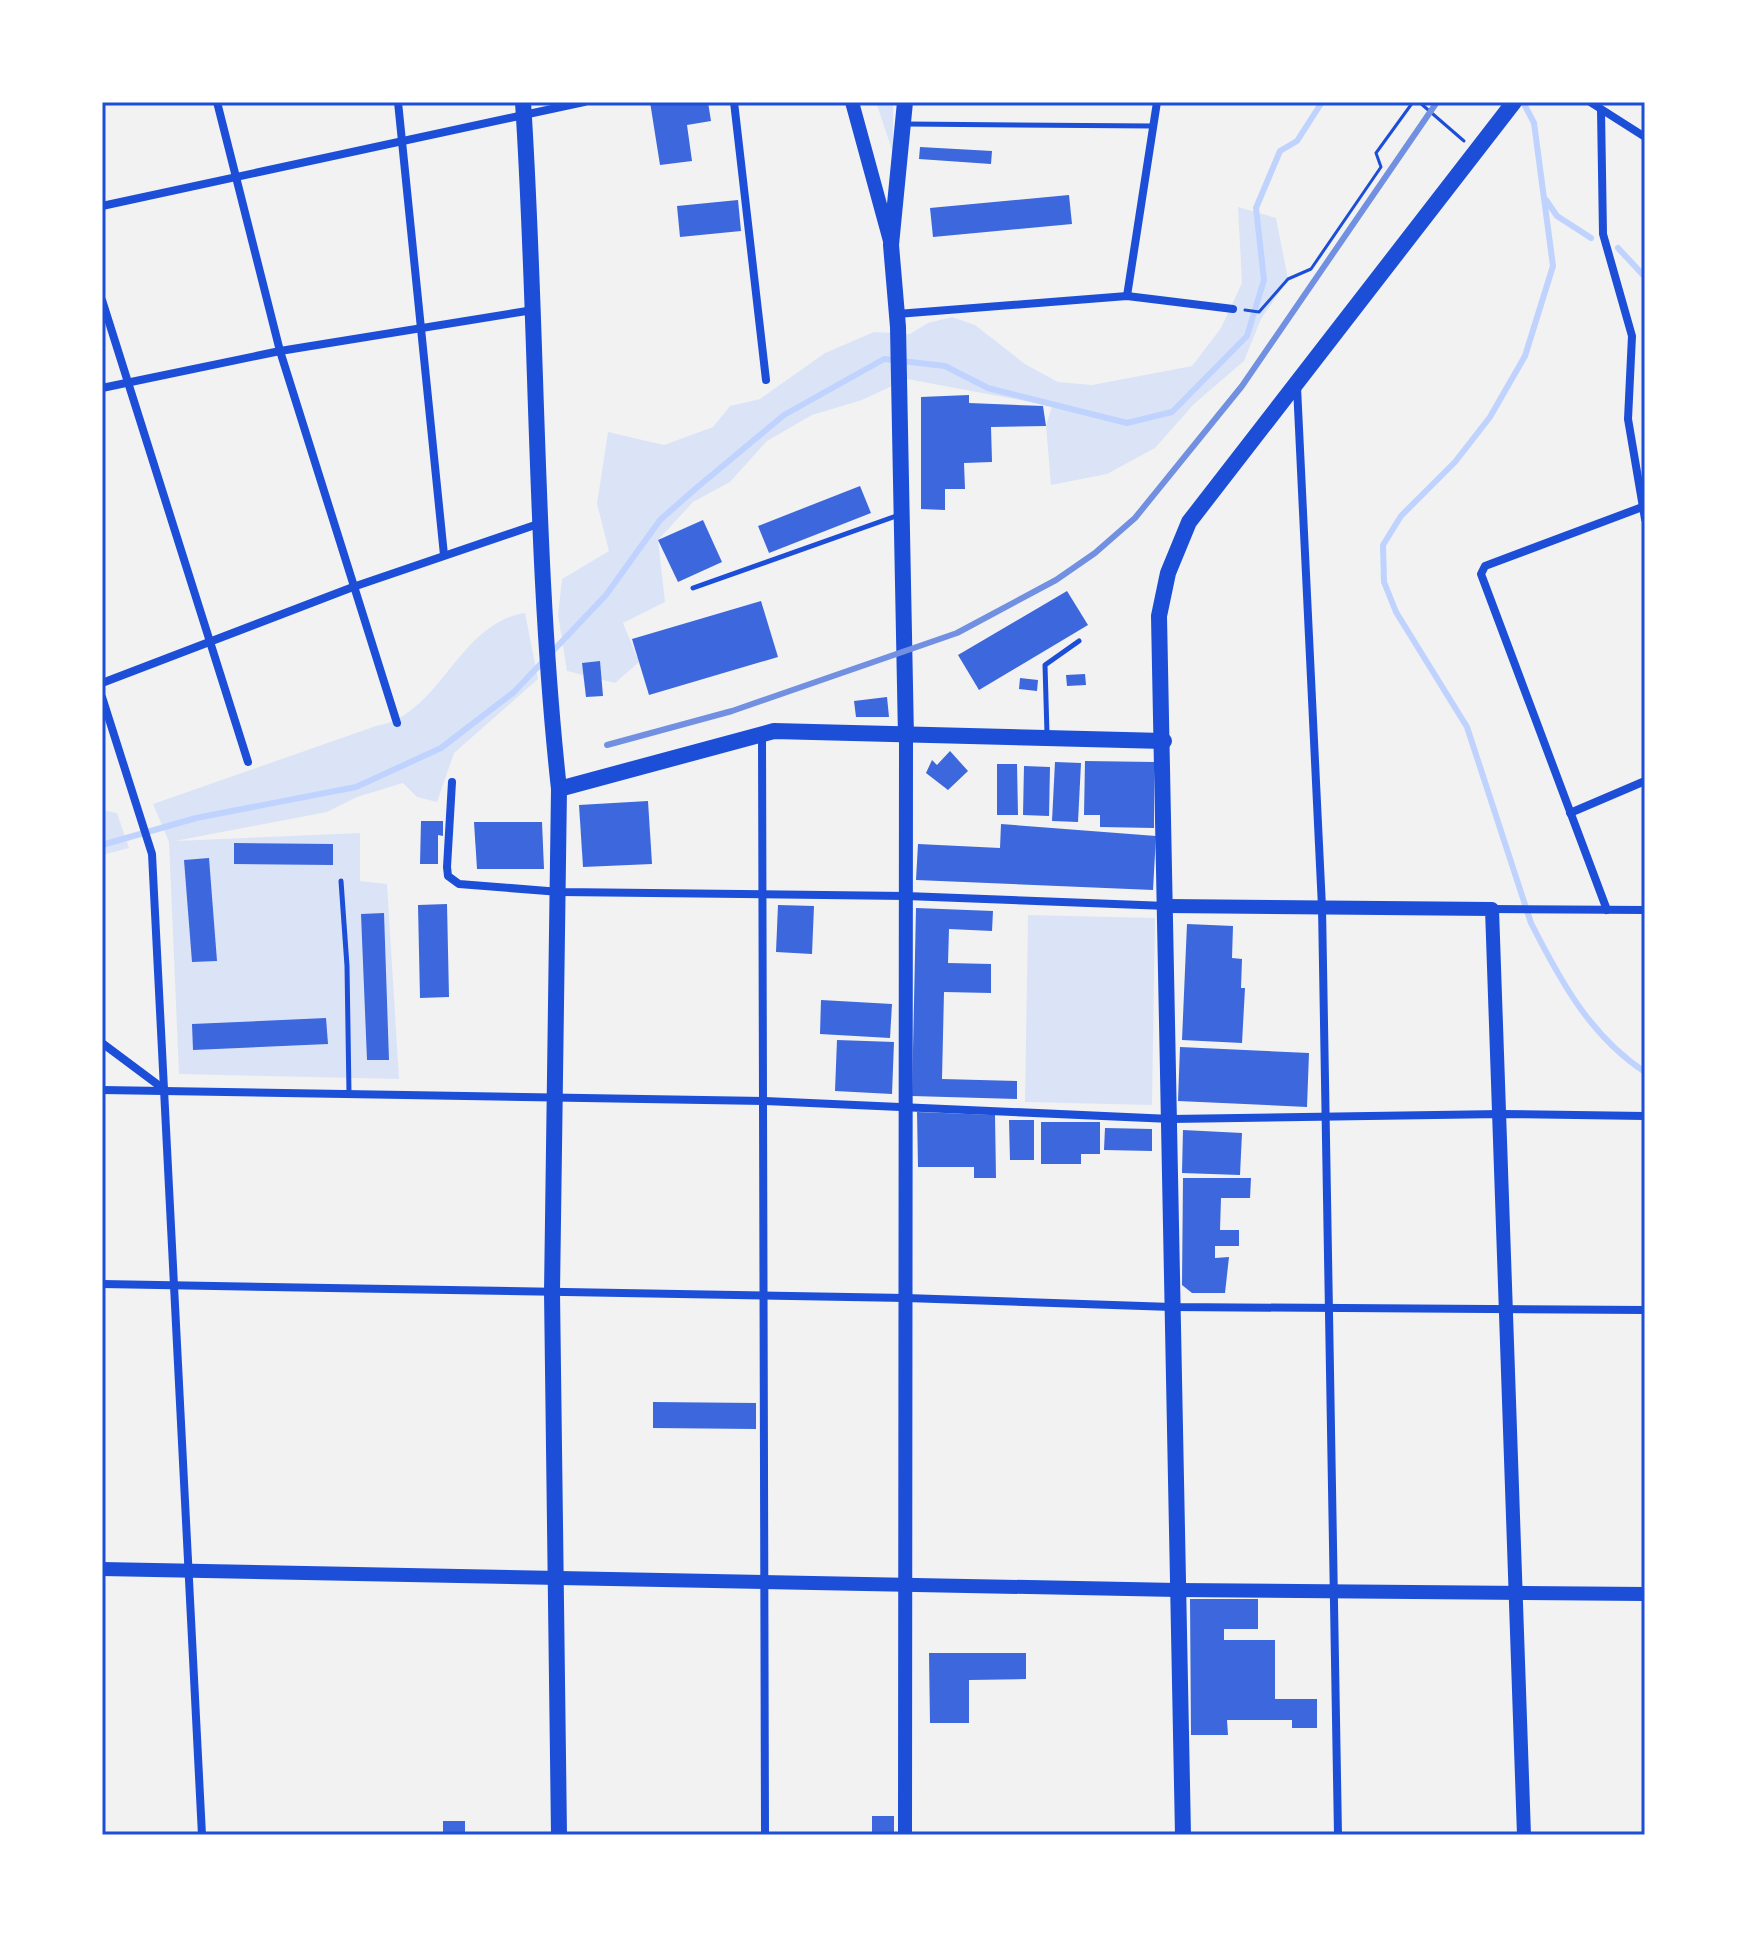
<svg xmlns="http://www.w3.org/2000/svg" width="1747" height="1937" viewBox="0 0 1747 1937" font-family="'Noto Serif',serif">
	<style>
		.green { fill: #dbe4f7 }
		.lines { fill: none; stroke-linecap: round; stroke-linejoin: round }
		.stream { stroke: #bfd3fe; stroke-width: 6 }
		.building { fill: #3d67dc }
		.path { stroke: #1d4ed8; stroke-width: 3 }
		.service { stroke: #1d4ed8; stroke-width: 5 }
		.minor { stroke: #1d4ed8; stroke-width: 8 }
		.tertiary { stroke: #1d4ed8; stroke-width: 14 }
		.secondary { stroke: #1d4ed8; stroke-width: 16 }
		.primary { stroke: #1d4ed8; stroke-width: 16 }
		.rail { stroke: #7290e2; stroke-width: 6 }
		.neatline { fill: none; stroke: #1d4ed8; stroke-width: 3 }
	</style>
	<rect width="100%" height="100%" fill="#f2f2f2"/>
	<g class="green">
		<path d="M876,102h17v51z"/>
		<path d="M1238,207l38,11 12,61 -27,40 -17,42 -50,43 -39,44 -48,26 -56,11 -5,-59 6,-20 -145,-27 -45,21 -50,15 -45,26 -37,41 -37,20 -35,38 7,62 -42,21 16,39 -24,21 -48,-12 -9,-56 4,-36 47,-28 -12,-47 11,-72 56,13 49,-18 17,-21 30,-7 65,-46 49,-21 36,2 18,-11 24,-6 23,8 50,39 33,18 34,3 100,-19 29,-38 21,-45z"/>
		<path d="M525,613l13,66 -84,74 -17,49 -20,-5 -14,-14 -46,14 -30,15 -152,29 185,-8v48l27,3 12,195 -220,-5 -10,-232 -16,-38 223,-78c64,-10 82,-103 149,-113z"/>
		<path d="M102,810l15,3 12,35 -27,7z"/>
		<path d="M1028,915l127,3 -3,187 -127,-3z"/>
	</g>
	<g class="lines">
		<g class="stream">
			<path d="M1523,102l11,21 19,143 -28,90 -35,61 -35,45 -54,54 -18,29 1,37 12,30 71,115 64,196c29,57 59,113 114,149"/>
			<path d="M1546,200l11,16 34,22"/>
			<path d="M1618,248l27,29"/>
			<path d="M102,845l94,-27 160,-31 85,-39 73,-56 92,-97 54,-75 34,-30 90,-75 100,-56 61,7 43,22 139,35 45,-11 75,-76 17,-56 -8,-72 24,-57 17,-10 25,-39"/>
		</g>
	</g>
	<g class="building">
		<path d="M650,102h58l3,19 -24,4 5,36 -32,4z"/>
		<path d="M920,147l72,4 -1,13 -72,-5z"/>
		<path d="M1069,195l3,29 -139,13 -3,-29z"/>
		<path d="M738,200l3,31 -61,6 -3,-31z"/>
		<path d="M969,395v8l74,3 3,20 -55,1 1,35 -28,1 1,26h-20v21l-24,-1v-112z"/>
		<path d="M860,486l11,27 -102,40 -11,-27z"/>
		<path d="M703,520l19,42 -44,20 -20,-42z"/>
		<path d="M1067,591l21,34 -109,65 -21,-35z"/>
		<path d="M761,601l17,56 -129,38 -17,-56z"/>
		<path d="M600,661l3,35 -17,1 -4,-34z"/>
		<path d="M1085,674l1,11 -19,1 -1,-11z"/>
		<path d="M1020,678l18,2 -1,11 -18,-2z"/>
		<path d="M887,697l2,20h-33l-2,-16z"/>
		<path d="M950,751l18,20 -20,19 -22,-17 6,-13 5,5z"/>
		<path d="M1085,761l69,1v66l-54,-1v-12h-16z"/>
		<path d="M1055,762l26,1 -3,59 -26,-1z"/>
		<path d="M997,764h20l1,51h-21z"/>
		<path d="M1024,766l26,1 -1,49 -26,-1z"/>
		<path d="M648,801l4,63 -69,3 -4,-62z"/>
		<path d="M421,821h22v15l-5,-1v29h-18z"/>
		<path d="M474,822h68l2,47h-67z"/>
		<path d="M1001,824l155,12 -3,54 -237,-10 2,-36 82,4z"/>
		<path d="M234,843l99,1v21l-99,-1z"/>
		<path d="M209,858l8,103 -25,1 -8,-102z"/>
		<path d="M447,904l2,93 -29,1 -2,-93z"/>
		<path d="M778,905l36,1 -2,48 -36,-2z"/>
		<path d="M916,908l77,3 -1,20 -43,-2 -1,34 43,1v29l-47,-1 -2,87 75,2v18l-105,-3z"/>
		<path d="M384,913l5,147h-22l-6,-146z"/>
		<path d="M1187,924l46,2 -1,32 10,1 -1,29h4l-3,55 -60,-3z"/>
		<path d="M821,1000l71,4 -2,34 -70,-4z"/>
		<path d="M326,1018l2,26 -135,6 -1,-26z"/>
		<path d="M837,1040l57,2 -2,52 -57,-3z"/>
		<path d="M1180,1047l129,6 -2,54 -129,-6z"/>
		<path d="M917,1112l78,3 1,63h-22v-11h-56z"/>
		<path d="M1009,1120h25v40h-24z"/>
		<path d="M1041,1122h59v32h-19v10h-40z"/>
		<path d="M1105,1128l47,1v22l-48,-1z"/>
		<path d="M1183,1130l59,3 -2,42 -58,-2z"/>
		<path d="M1183,1178h68l-1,20h-29l-1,32h19v16h-24v12l14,-1 -4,36h-33l-10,-8z"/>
		<path d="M653,1402l103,1v26l-103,-1z"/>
		<path d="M1190,1599h68v30h-34v11h51v59h42v29h-25v-8h-65l1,15h-37z"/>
		<path d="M929,1653h97v26l-57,1v43h-39z"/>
		<rect x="872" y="1816" width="22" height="19"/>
		<rect x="443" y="1821" width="22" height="14"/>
	</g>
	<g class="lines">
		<g class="path">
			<path d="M1419,102l45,39"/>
			<path d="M1245,310l14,2 29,-33 23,-10 70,-102 -5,-14 37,-51"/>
		</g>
		<g class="service">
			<path d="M907,124l246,2"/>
			<path d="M693,588l206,-73"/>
			<path d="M1047,734l-2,-69 34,-24"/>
			<path d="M341,881l6,85 2,127"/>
		</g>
		<g class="minor">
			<path d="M217,102l63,249 117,372"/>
			<path d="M398,102l46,453"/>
			<path d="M734,102l32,278"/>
			<path d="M1590,102l55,35"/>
			<path d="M1601,110l2,124 29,102 -4,83 17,100"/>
			<path d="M102,206l482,-104"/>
			<path d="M1127,296l30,-194"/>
			<path d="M102,300l146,462"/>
			<path d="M897,314l230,-18 106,13"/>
			<path d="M1297,387l25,520 16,928"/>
			<path d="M102,388l178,-37 253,-41"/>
			<path d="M102,683l251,-96 185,-63"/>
			<path d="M102,697l50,157 50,981"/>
			<path d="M762,734l3,1101"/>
			<path d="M452,782l-5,85 1,9 11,8 101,8 346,4 261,10"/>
			<path d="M1570,813l75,-32"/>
			<path d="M1492,909l153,1"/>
			<path d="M1607,910l-126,-336 4,-8 160,-60"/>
			<path d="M102,1043l63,47"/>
			<path d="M102,1090l663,11 406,18 330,-5 144,2"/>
			<path d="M102,1284l804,14 266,9 473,3"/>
		</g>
		<g class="tertiary">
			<path d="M852,102l38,139"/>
			<path d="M1167,906l325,3 32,926"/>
			<path d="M102,1569l1075,21 468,4"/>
			<path d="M905,1835l1,-1098"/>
		</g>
		<g class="secondary">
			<path d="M523,102c15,229 11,459 36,687"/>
			<path d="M905,102l-14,143 7,82 8,410"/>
		</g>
		<g class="primary">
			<path d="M559,1835l-7,-543 7,-503 215,-58 390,10"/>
			<path d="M1183,1835l-24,-1219 9,-43 21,-51 325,-420"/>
		</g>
		<path class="rail" d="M607,745l125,-34 225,-78 99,-53 39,-27 40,-35 107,-132 195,-284"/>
	</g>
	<rect width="1747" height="1937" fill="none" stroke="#ffffff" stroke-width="208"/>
	<rect x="104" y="104" width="1539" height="1729" class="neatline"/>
</svg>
